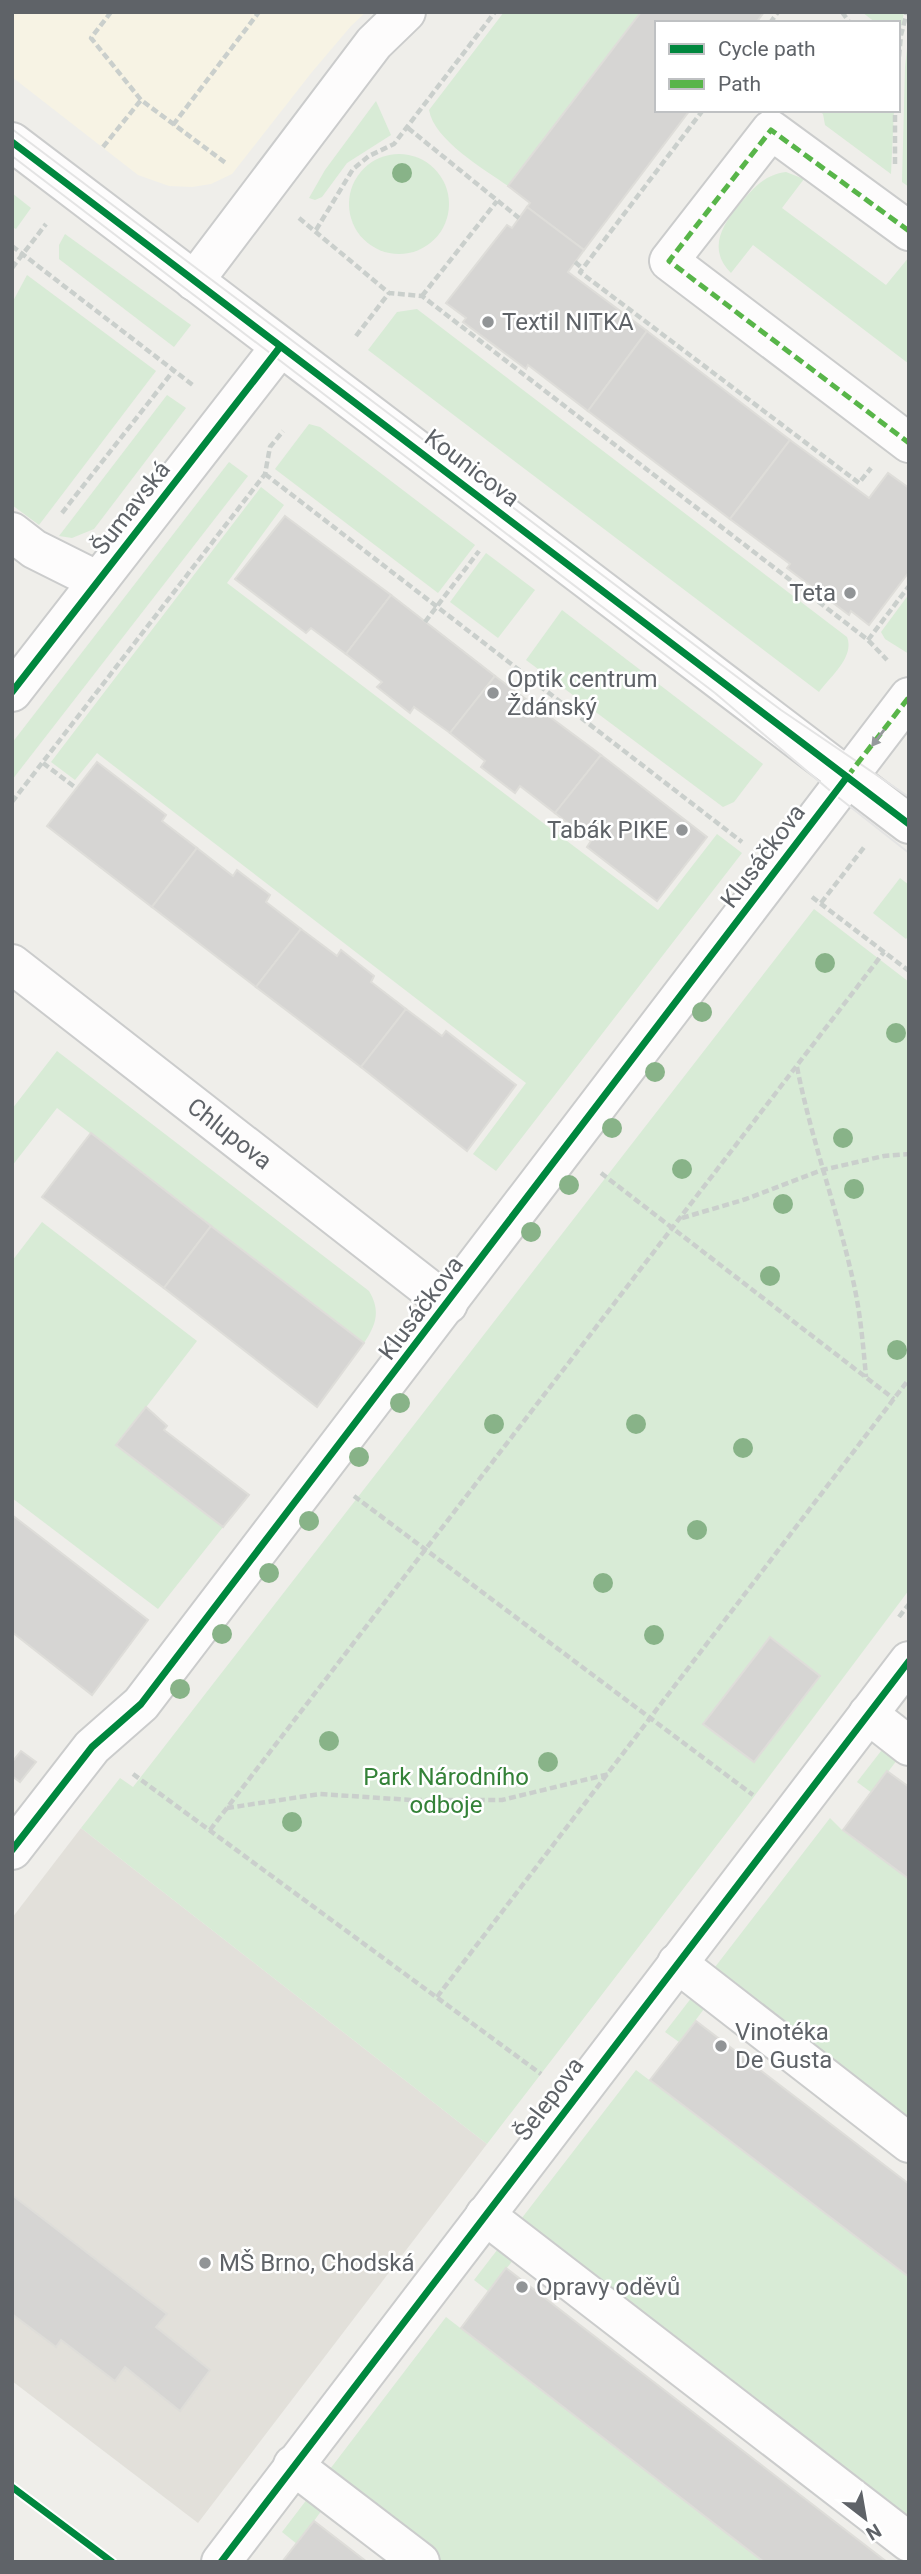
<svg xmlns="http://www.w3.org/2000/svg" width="921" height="2574" viewBox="0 0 921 2574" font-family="Roboto,sans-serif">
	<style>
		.commercial { fill: #f7f3e4 }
		.education { fill: #e2e0da }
		.green { fill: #d8ebd6 }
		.building { fill: #d6d5d3; stroke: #deddd9; stroke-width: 2 }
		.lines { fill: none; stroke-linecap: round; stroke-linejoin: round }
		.minor-casing { stroke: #cbcccc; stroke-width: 42 }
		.path { stroke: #cacfcc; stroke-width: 4.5; stroke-dasharray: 7 3.5; stroke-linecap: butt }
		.minor { stroke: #fdfcfc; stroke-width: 38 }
		.tram { stroke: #e4e4e4; stroke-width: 2 }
		.quiet { stroke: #58b549; stroke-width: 5; stroke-dasharray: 10 5; stroke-linecap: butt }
		.cycleway-casing { stroke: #fff; stroke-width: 11 }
		.cycleway { stroke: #00873e; stroke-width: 7 }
		.tree { fill: #88b388 }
		.oneway { fill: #96999c }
		.poi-dot { fill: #919496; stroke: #fff; stroke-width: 2.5 }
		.labels { text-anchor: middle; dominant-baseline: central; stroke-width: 5; stroke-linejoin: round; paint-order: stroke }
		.poi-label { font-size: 24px; fill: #5f6368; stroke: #fff; text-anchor: start }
		.street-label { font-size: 24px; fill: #5f6368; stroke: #fff }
		.park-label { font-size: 24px; fill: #348238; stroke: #fff }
	</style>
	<rect width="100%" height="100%" fill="#efeeea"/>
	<path class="commercial" d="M12,12h354l-15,14 -39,46 -80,102 -21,10 -19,3 -23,-1 -31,-11 -126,-98z"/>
	<path class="education" d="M81,1828l406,316 -289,379 -186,-142v-463z"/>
	<g class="green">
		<path d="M504,12h137l-133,174c-24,-17 -74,-46 -79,-76z"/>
		<path d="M862,12h42l-6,32v-21h-22z"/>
		<path d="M909,30v157l-7,-5 3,-115z"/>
		<path d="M376,101l15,34 -44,28 -25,34 -7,3 -6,-2 16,-28z"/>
		<path d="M818,110h76l-3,64 -66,-49 -2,-11z"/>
		<circle cx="399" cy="204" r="50"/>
		<path d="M786,172l18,7 -22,29 104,77 23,-28v107l-156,-119 -22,28c-23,-23 -10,-46 7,-67 15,-17 25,-31 48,-34z"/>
		<path d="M12,193l19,15 -15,21 -4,-2z"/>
		<path d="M65,234l126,91 -17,22 -115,-88v-14z"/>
		<path d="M27,275l129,96 -117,154 -27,-20v-202z"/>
		<path d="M417,309l430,328c8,20 -17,40 -28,55l-451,-342 29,-38z"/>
		<path d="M167,395l19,13 -92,121 -22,9 -13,-2z"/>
		<path d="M309,424l11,3 155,118 -37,48 -163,-124z"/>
		<path d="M229,462l19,14 -236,304v-37z"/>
		<path d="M261,487l23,18 -57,78 431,327 59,-76 25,19 -246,318 -23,-17 53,-71 -429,-330 -22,27 -24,-18z"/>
		<path d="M486,553l49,37 -37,48 -48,-36z"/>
		<path d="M909,594v60l-24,-15 -4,-7z"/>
		<path d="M562,610l201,154 -29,38 -11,5 -197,-147z"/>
		<path d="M900,878l9,7v50l-3,4 -33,-26z"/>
		<path d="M814,909l95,73v608l-162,216 -260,338 -406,-316 39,-50 13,9z"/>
		<path d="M57,1051l312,240c12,20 7,34 -5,52l-307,-235 -45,58v-57z"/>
		<path d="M42,1222l155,119 -80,104 106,82 -65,82 -146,-111v-237z"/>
		<path d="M909,1715v53l-12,-8 -25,33 -15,-11z"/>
		<path d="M830,1818l13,13 66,48v287l-205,-157 -25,33 -14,-10z"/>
		<path d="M636,2070l273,207v285l-395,-303 -26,32 -14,-11z"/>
		<path d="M446,2317l318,245h-374l-68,-52 -25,34 -15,-12z"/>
	</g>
	<g class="building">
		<path d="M641,12h123l-8,11h-99v87h33l-106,140 -57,-43 3,-4 -22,-17z"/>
		<path d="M527,207l57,43 -16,22 79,59 -59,80 -60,-46 -2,4 -63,-47 3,-4 -20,-15 61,-78 5,3z"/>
		<path d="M647,331l143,109 -60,79 -142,-108z"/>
		<path d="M790,440l79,58 19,-25 21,15v84l-40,53 -18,-14 -2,4 -62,-47 3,-4 -60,-45z"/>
		<path d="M285,516l106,79 -45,59 -35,-26 -5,5 -71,-54z"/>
		<path d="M391,595l104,81 -45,57 -36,-26 -4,6 -33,-26 5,-5 -36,-28z"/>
		<path d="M495,676l106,79 -46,58 -35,-27 -5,7 -34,-26 4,-6 -35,-28z"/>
		<path d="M601,755l106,82 -50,64 -70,-54 4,-6 -36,-28z"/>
		<path d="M97,762l69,53 -4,6 35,27 -45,59 -105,-81z"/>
		<path d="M197,848l36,28 4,-6 33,25 -4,7 35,27 -45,58 -104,-80z"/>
		<path d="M301,929l36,27 4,-6 33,26 -3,6 35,27 -45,58 -105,-80z"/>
		<path d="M406,1009l36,27 4,-5 70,54 -49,66 -106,-84z"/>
		<path d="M91,1133l120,93 -47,62 -122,-91z"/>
		<path d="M211,1226l153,117 -47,64 -153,-119z"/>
		<path d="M146,1407l21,19 -3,4 85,65 -26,32 -107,-82z"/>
		<path d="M12,1515l136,105 -56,75 -80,-63z"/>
		<path d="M770,1637l50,39 -66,86 -51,-38z"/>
		<path d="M21,1751l15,11 -16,20 -8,-6v-14z"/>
		<path d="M887,1771l22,16v92l-66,-49z"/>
		<path d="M696,2021l213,163v93l-259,-197z"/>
		<path d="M12,2195l155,119 -11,13 54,43 -30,41 -55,-44 -10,14 -54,-41 -5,7 -44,-33z"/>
		<path d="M506,2268l381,294h-123l-303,-234z"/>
		<path d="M314,2521l53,41h-85z"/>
	</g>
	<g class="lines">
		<g class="minor-casing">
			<g id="minor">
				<path d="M12,142l897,682"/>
				<path d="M909,231l-138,-101 -102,131 240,182"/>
				<path d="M194,281l180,-238 32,-31"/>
				<path d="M12,532l22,17 64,32"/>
				<path d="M12,692l268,-345"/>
				<path id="s1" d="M12,964l436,340"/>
				<path d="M868,1714l41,32"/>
				<path d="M12,1850l80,-103 49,-43 768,-1007"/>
				<path d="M677,1963l232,180"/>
				<path d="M485,2215l424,327"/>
				<path d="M293,2465l127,97"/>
				<path d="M221,2562l688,-901"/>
			</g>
		</g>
		<g class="path">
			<path d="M111,12l-20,26 50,62 86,64"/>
			<path d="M842,12l8,11"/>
			<path d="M770,23l8,-11"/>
			<path d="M898,67l3,-32 6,-23"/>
			<path d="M703,110l-123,162 279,211 12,-15"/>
			<path d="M173,125l86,-113"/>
			<path d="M408,128l111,90"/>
			<path d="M103,147l38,-47"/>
			<path d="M895,164v-54"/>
			<path d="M299,218l90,75 33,3 446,344 19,20"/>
			<path d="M316,230l37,-61 16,-13 25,-12 101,-132"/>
			<path d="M12,246l182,140"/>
			<path d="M575,262l7,6"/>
			<path d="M12,268l34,-44"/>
			<path d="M422,296l75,-95"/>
			<path d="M356,336l33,-43"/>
			<path d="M265,474l477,368"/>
			<path d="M62,513l112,-143"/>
			<path d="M425,622l54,-71"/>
			<path d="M868,640l41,-54"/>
			<path d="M43,763l33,25"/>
			<path d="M12,802l253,-328 5,-27 13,-16"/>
			<path d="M812,897l97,74"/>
			<path d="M821,903l44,-57"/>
			<path d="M797,1067c14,71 39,139 55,209 8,33 11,67 14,101"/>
			<path d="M601,1173l293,226"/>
			<path d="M682,1218l64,-19 76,-29 62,-14 25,-2"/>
			<path d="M354,1496l399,299"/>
			<path d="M899,1617l10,-13"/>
			<path d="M133,1774l408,300"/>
			<path d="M227,1808l93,-14 91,6h91l107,-26"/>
			<path d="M210,1830l674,-878"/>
			<path d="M437,1997l472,-618"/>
			<path d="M12,2487l100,75"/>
		</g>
		<use href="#minor" class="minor"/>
		<g class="tram">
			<path d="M12,129l769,581 128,87"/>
			<path d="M12,156l703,537 119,101 75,59"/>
		</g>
		<g class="quiet">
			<path d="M909,231l-138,-101 -102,131 240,182"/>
			<path d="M847,777l62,-80"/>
		</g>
		<g class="cycleway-casing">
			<g id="cycleway">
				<path d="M12,142l897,682"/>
				<path d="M12,692l268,-345"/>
				<path d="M12,1850l80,-103 49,-43 706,-927"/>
				<path d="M12,2487l100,75"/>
				<path d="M221,2562l688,-901"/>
			</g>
		</g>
		<use href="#cycleway" class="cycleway"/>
	</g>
	<g class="tree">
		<circle cx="402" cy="173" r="10"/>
		<circle cx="825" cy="963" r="10"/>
		<circle cx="702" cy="1012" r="10"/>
		<circle cx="896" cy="1033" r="10"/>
		<circle cx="655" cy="1072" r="10"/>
		<circle cx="612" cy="1128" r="10"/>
		<circle cx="843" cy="1138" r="10"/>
		<circle cx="682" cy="1169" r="10"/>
		<circle cx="569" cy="1185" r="10"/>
		<circle cx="854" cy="1189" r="10"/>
		<circle cx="783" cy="1204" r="10"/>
		<circle cx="531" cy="1232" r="10"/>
		<circle cx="770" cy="1276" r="10"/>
		<circle cx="897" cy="1350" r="10"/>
		<circle cx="400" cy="1403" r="10"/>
		<circle cx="494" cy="1424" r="10"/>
		<circle cx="636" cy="1424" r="10"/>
		<circle cx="743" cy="1448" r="10"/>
		<circle cx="359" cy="1457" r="10"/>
		<circle cx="309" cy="1521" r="10"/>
		<circle cx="697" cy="1530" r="10"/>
		<circle cx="269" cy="1573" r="10"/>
		<circle cx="603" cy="1583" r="10"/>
		<circle cx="222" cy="1634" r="10"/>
		<circle cx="654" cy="1635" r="10"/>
		<circle cx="180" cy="1689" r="10"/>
		<circle cx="329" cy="1741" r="10"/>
		<circle cx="548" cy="1762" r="10"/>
		<circle cx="292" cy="1822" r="10"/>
	</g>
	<defs><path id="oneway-solid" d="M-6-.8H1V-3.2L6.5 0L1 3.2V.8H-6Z" transform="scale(1.75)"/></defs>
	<use class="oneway" href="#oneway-solid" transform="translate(878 738) rotate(127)"/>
	<g class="poi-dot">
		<circle cx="488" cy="322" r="7"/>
		<circle cx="850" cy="593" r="7"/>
		<circle cx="493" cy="693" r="7"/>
		<circle cx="682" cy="830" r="7"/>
		<circle cx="721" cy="2046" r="7"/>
		<circle cx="205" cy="2263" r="7"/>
		<circle cx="522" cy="2287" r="7"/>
	</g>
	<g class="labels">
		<g class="poi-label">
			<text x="502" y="322">Textil NITKA</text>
			<text x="836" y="593" text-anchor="end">Teta</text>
			<text x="507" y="679">Optik centrum<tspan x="507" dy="28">Ždánský</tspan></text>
			<text x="668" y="830" text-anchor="end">Tabák PIKE</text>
			<text x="735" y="2032">Vinotéka<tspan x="735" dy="28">De Gusta</tspan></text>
			<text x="219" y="2263">MŠ Brno, Chodská</text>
			<text x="536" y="2287">Opravy oděvů</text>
		</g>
		<g class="street-label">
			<text transform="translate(472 468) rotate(37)">Kounicova</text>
			<text transform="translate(131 508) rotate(-52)">Šumavská</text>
			<text transform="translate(763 856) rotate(-53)">Klusáčkova</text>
			<text stroke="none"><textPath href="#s1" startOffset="276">Chlupova</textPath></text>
			<text transform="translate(421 1308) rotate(-53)">Klusáčkova</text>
			<text transform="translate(549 2099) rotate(-53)">Šelepova</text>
		</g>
		<g class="park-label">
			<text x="446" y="1777">Park Národního<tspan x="446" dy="28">odboje</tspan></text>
		</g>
	</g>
	<rect width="921" height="2574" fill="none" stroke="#5f6368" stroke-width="28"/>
	<rect x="655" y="21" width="245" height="91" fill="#ffffff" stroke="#bfc1c3" stroke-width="2"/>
	<rect x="669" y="44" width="35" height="10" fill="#00873e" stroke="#bfc1c3" stroke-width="2"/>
	<text x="718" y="56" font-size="21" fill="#5f6368">Cycle path</text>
	<rect x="669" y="79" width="35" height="10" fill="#58b549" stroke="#bfc1c3" stroke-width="2"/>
	<text x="718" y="91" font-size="21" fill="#5f6368">Path</text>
	<g transform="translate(865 2518) rotate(149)" stroke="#ffffff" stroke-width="5" paint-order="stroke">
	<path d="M0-5L12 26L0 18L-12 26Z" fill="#5f6368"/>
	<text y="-10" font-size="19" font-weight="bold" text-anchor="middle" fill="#5f6368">N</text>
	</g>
</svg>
